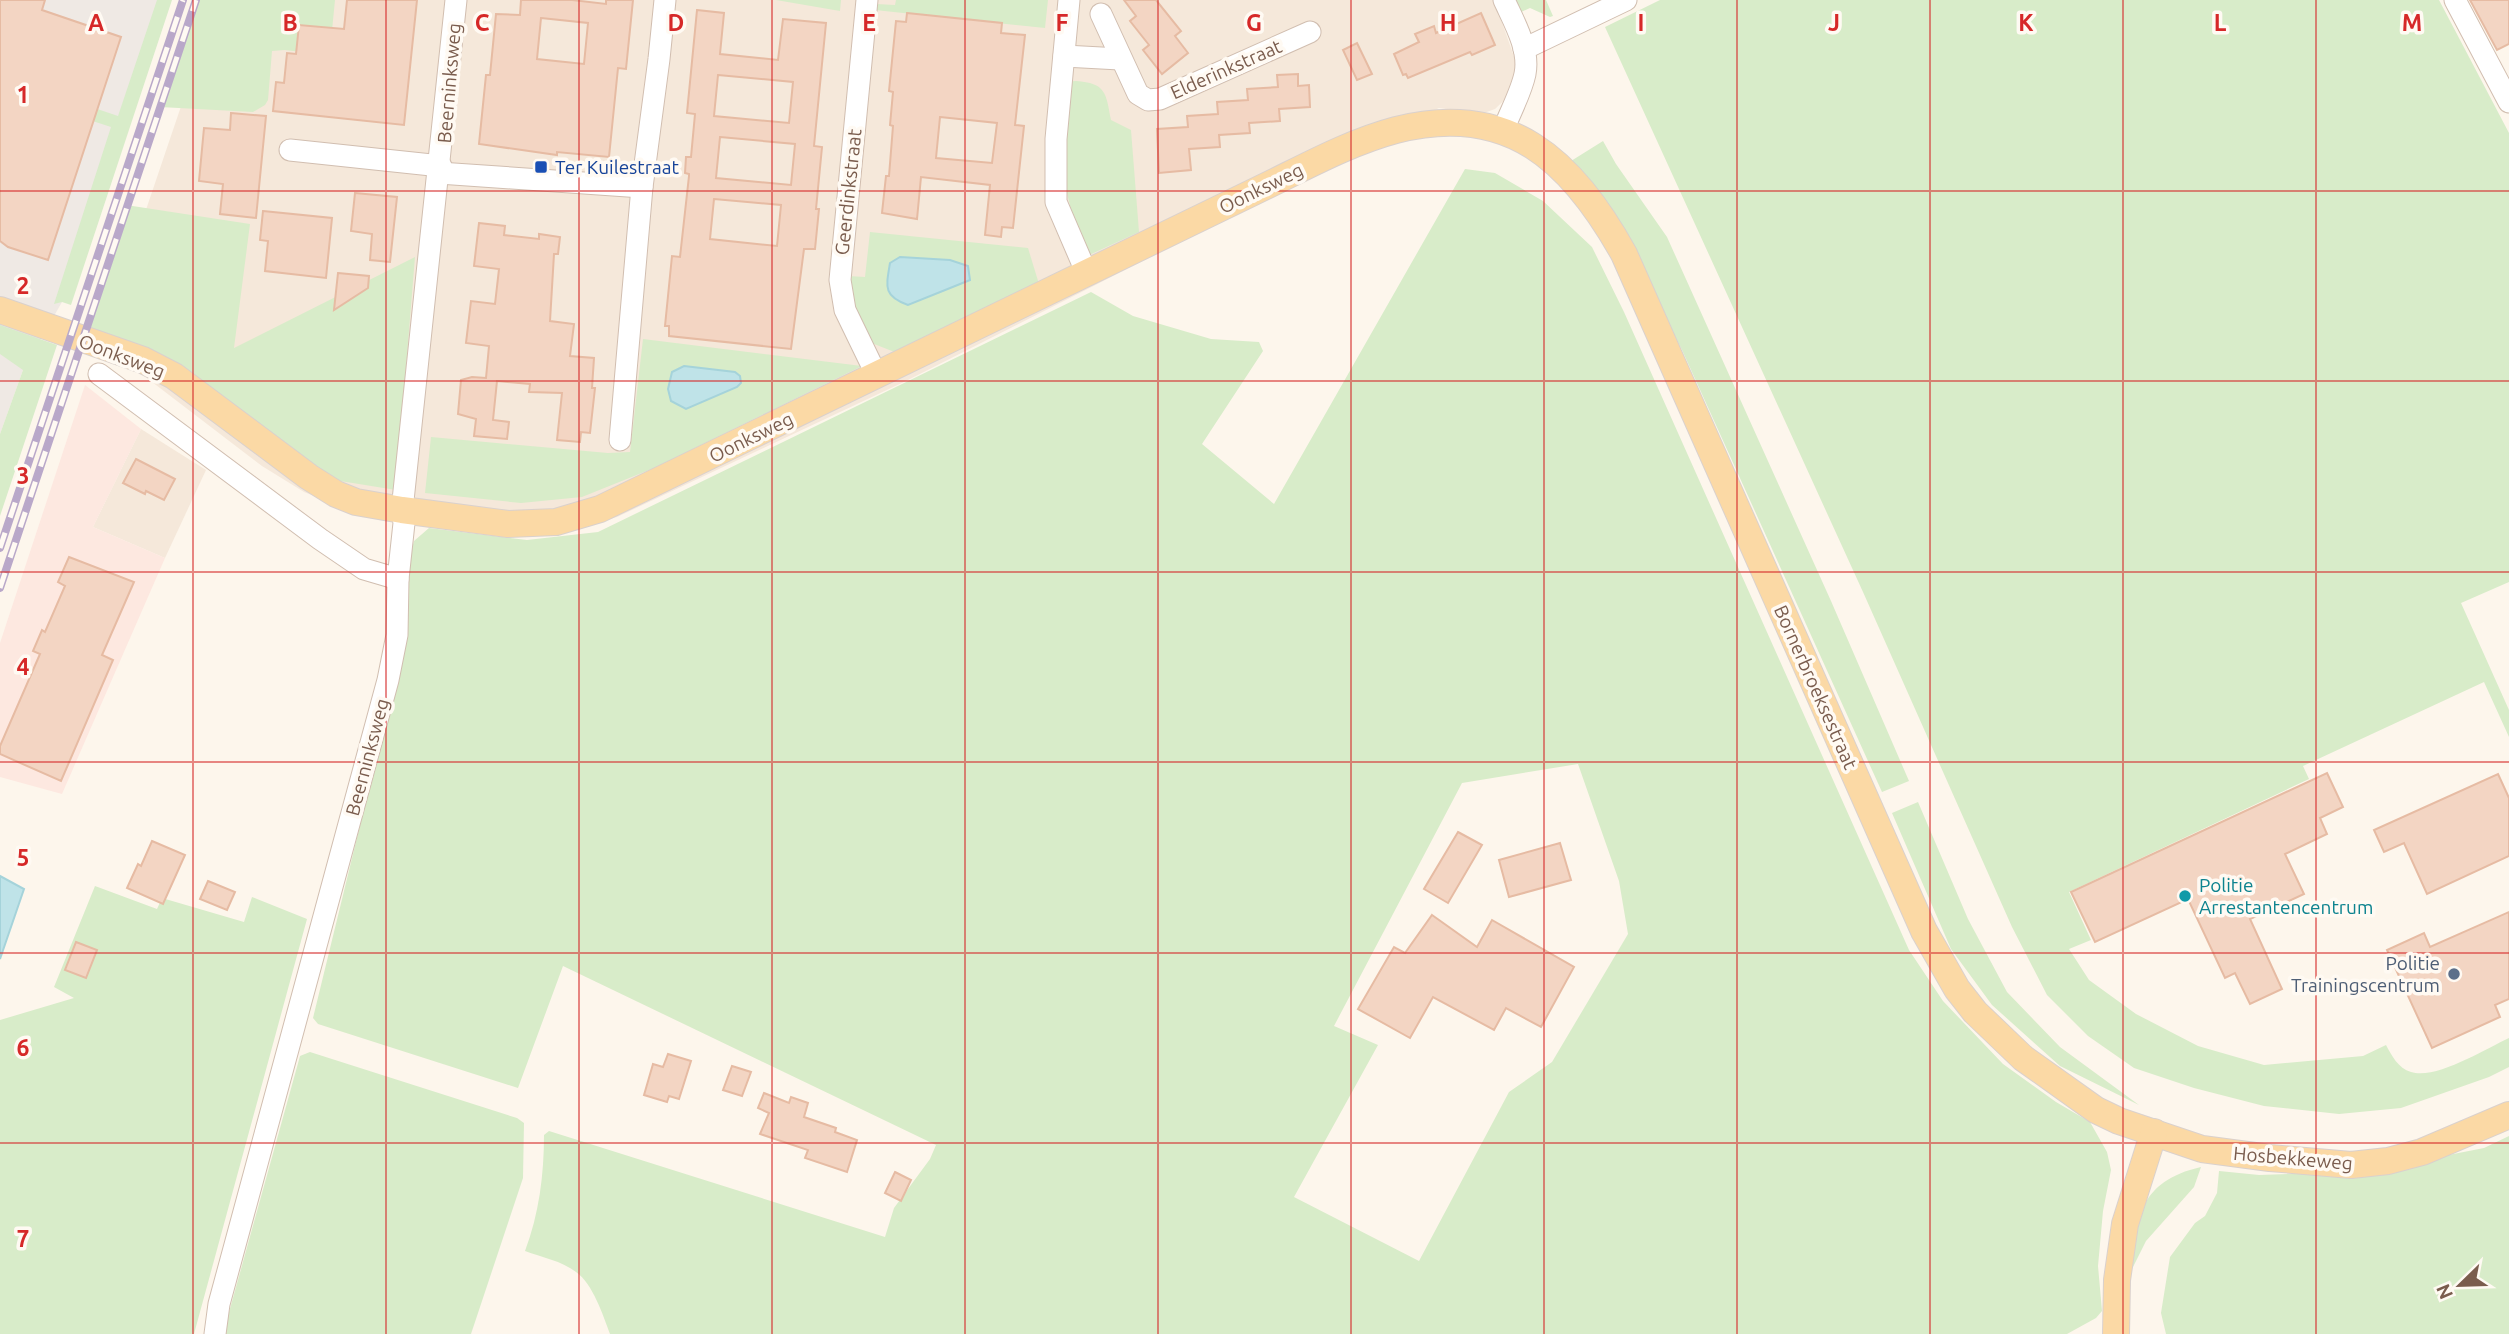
<svg xmlns="http://www.w3.org/2000/svg" width="2509" height="1334" viewBox="0 0 2509 1334" font-family="Ubuntu,sans-serif">
	<style>
		.residential { fill: #f5e8da }
		.commercial { fill: #fde8e0 }
		.industrial { fill: #efe9e4 }
		.green { fill: #d8ecc9; fill-rule: evenodd }
		.water { fill: #bfe3e8; stroke: #a5d3da; stroke-width: 2 }
		.building { fill: #f3d5c3; stroke: #e6bba3; stroke-width: 2; fill-rule: evenodd }
		.lines { fill: none; stroke-linecap: round; stroke-linejoin: round }
		.minor-casing { stroke: #d1beb0; stroke-width: 23 }
		.major-casing { stroke: #dad1cd; stroke-width: 28 }
		.minor { stroke: #fff; stroke-width: 21 }
		.major { stroke: #fbd9a5; stroke-width: 26 }
		.rail-casing { stroke: #b9a8c9; stroke-width: 8 }
		.rail { stroke: #fffaf3; stroke-width: 5; stroke-dasharray: 16; stroke-linecap: butt }
		.grid { fill: none; stroke: #d62828; stroke-width: 2; stroke-opacity: 0.55 }
		.transit-dot { fill: #1a4fb4; stroke: #fffaf3; stroke-width: 2.5 }
		.culture-dot { fill: #0f9aa8; stroke: #fffaf3; stroke-width: 2.5 }
		.service-dot { fill: #5c6f8a; stroke: #fffaf3; stroke-width: 2.5 }
		.labels { text-anchor: middle; dominant-baseline: central; stroke-width: 7; stroke-linejoin: round; paint-order: stroke }
		.street-label { font-size: 19px; fill: #7a5c4d; stroke: #fffaf3 }
		.transit-label { font-size: 19px; fill: #164399; stroke: #fffaf3; text-anchor: start }
		.culture-label { font-size: 19px; fill: #0d838f; stroke: #fffaf3; text-anchor: start }
		.service-label { font-size: 19px; fill: #4e5e75; stroke: #fffaf3; text-anchor: end }
		.grid-label { font-size: 23px; text-anchor: middle; font-weight: bold; fill: #d62828; stroke: #fffaf3; stroke-width: 7; stroke-linejoin: round; paint-order: stroke }
	</style>
	<rect width="100%" height="100%" fill="#fdf6ec"/>
	<g class="residential">
		<path d="M217,0h1277l29,82 -28,27 -14,5 -42,-6 -63,27 -26,21 -442,224 -291,137 -67,19 -36,-2 -167,-25 -43,-17 -42,-26 -123,-94 -30,-53z"/>
		<path d="M141,429l65,41 -41,88 -72,-31z"/>
	</g>
	<path class="commercial" d="M85,385l56,44 -48,98 72,31 -103,236 -62,-17v-134z"/>
	<path class="industrial" d="M0,0h165l-103,302 -39,68 -23,64z"/>
	<g class="green">
		<path d="M157,0h15l-101,305 -9,-3 -8,2 57,-177 -89,-29 4,-13 92,31z"/>
		<path d="M198,0h137l-5,51 -4,4 -41,-5 -13,1 -4,49 -3,5 -12,7 -93,-5z"/>
		<path d="M776,0h65l-1,11z"/>
		<path d="M896,0h152l-3,28 -170,-18 1,-6 19,1z"/>
		<path d="M1513,0h33l7,16 -3,1 -20,-9 -11,5z"/>
		<path d="M1660,0h779l70,133v449l-48,21 48,107v27l-25,-55 -181,84 6,13 -240,113 22,48 -22,9 20,31 47,34 62,32 66,19 99,-9 23,-11c6,11 12,23 25,27 25,8 74,-23 98,-34v29l-20,10 -88,31 -62,6 -75,-8 -70,-18 -60,-20 -46,-32 -41,-41 -35,-68 -149,-335 -258,-565z"/>
		<path d="M1076,81c30,2 30,12 35,39l20,10 8,102 -52,24 -15,-42 -10,-42 1,-90z"/>
		<path d="M1603,141l13,23 51,73 164,364 78,180 -27,11 -200,-442 -70,-137 -41,-52z"/>
		<path d="M1465,169l30,4 48,28 49,46 32,65 285,638 34,51 60,63 53,38 34,20 17,30 4,18 -8,41 -5,55 4,45 -6,7 -29,16h-1457c-7,-19 -17,-50 -34,-62 -14,-11 -35,-15 -51,-21 14,-37 19,-76 19,-116l5,-4 336,106 9,-29 36,-49 6,-14 -373,-179 -45,122 -200,-64 -5,-6 83,-340 12,-114 6,-23 15,-13 98,12 71,-8 493,-240 42,24 78,23 48,3 4,9 -61,93 72,60zM1578,764l41,117 9,53 -76,128 -43,30 -90,169 -125,-64 84,-152 -44,-19 128,-243z"/>
		<path d="M126,205l124,19 -16,124 181,-91 -19,233 -62,-10 -116,-82 -55,-43 -80,-26z"/>
		<path d="M870,232l158,16 11,36 -142,69 -28,-11 -21,-50v-16l17,1z"/>
		<path d="M0,325l57,20 -57,171v-82l23,-64 -23,-16z"/>
		<path d="M643,339l219,27 -208,102 -72,29 -61,6 -96,-10 6,-56 177,16 22,-1zM684,366l51,6 5,4 1,7 -62,-15z"/>
		<path d="M1918,802l50,117 39,73 53,55 79,58 -79,-39 -68,-61 -41,-56 -59,-136z"/>
		<path d="M95,886l62,23 5,-11 82,24 8,-25 55,22 -113,415h-194v-314l74,-22 -20,-11z"/>
		<path d="M310,1052l207,66 7,5 -1,55 -52,156h-248l77,-278z"/>
		<path d="M2509,1136v198h-343l-5,-21 9,-56 25,-34 10,-7 12,-23 2,-22 40,4 108,-4 117,-23z"/>
		<path d="M2201,1167l-7,20 -48,54 -20,40c10,-57 9,-99 75,-114z"/>
	</g>
	<g class="water">
		<path d="M900,257l50,3 18,6 2,14 -62,25c-25,-9 -22,-18 -18,-42z"/>
		<path d="M684,366l51,6 5,4 1,7 -4,4 -51,22 -15,-8 -3,-12 4,-17z"/>
		<path d="M0,876l24,13 -24,70z"/>
	</g>
	<g class="building">
		<path d="M0,0h45l-3,10 79,27 -73,223 -40,-13 -8,-6z"/>
		<path d="M347,0h70l-13,125 -131,-14 3,-29 8,1 3,-30 9,1 3,-29 45,4z"/>
		<path d="M521,0h51l34,4v-4h27l-7,69 -8,-1 -9,89 -52,-5v3l-78,-11 7,-69h4l6,-61 24,1zM541,18l47,5 -4,41 -47,-5z"/>
		<path d="M1124,0h32l25,31 -6,5 13,17 -26,21 -19,-24 6,-5 -19,-24 6,-5z"/>
		<path d="M2470,0h39v44l-12,6z"/>
		<path d="M697,10l27,3 -4,41 58,6 5,-41 43,4 -12,123 8,1 -6,62h3l-4,40h-11l-13,100 -122,-13v-10h-4l7,-70 8,1 9,-81v-2l-4,-1 1,-16h5l4,-43 -8,-1zM718,75l75,7 -4,41 -75,-7zM720,137l75,7 -4,41 -75,-7zM714,199l67,6 -4,41 -67,-7z"/>
		<path d="M907,13l95,10 -1,10 24,2 -10,90 9,1 -11,102 -11,-1 -1,10 -16,-2 5,-50 -69,-8 -4,42 -35,-6 4,-37h3l4,-50 -3,-1 3,-33 -4,-1 7,-70 10,1zM940,117l57,6 -5,40 -56,-5z"/>
		<path d="M1481,13l14,32 -23,10 -2,-3 -62,26 -2,-4 -3,1 -9,-21 25,-12 -4,-8 19,-8 2,7z"/>
		<path d="M1357,43l15,31 -15,6 -14,-30z"/>
		<path d="M1298,74v12l11,-1 1,22 -31,2 1,12 -31,2 1,10 -31,2 1,12 -31,2 2,21 -32,3 -2,-44 31,-2 -1,-11 31,-2 -1,-12 31,-2 -1,-11 31,-2 -1,-12z"/>
		<path d="M231,113l35,3 -10,102 -36,-4 3,-30 -24,-3 5,-53 26,2z"/>
		<path d="M355,193l42,4 -7,65 -20,-2 2,-26 -21,-3z"/>
		<path d="M263,211l69,7 -6,60 -61,-7 3,-30 -8,-1z"/>
		<path d="M479,223l26,3 -1,9 35,4v-5l21,3 -2,17h-4l-4,67 24,3 -4,32 24,2 -2,30h3l-5,45 -9,-1 -1,10 -23,-2 5,-47 -33,-1 1,-8 -33,-3 -4,39 16,2 -2,17 -33,-3 2,-17 -18,-5 3,-34 11,-3 14,1 3,-32 -23,-3 5,-42 24,3 4,-35 -25,-3z"/>
		<path d="M338,273l31,3 -1,12 -34,22z"/>
		<path d="M136,459l39,20 -11,21 -18,-9 -1,3 -22,-11z"/>
		<path d="M69,557l65,25 -32,73 11,5 -52,121 -61,-27v-8l40,-92 -7,-3 9,-21 3,2 20,-46 -7,-4z"/>
		<path d="M2327,773l16,34 -23,11 7,16 -42,20 19,40 -54,25 32,70 -32,15 -15,-31 -10,5 -37,-79 -93,43 -24,-50z"/>
		<path d="M2498,774l11,24v58l-82,38 -23,-51 -20,9 -10,-22z"/>
		<path d="M1458,832l24,13 -34,58 -24,-14z"/>
		<path d="M152,841l33,14 -22,49 -36,-16 11,-24 3,2z"/>
		<path d="M1560,843l11,37 -62,17 -10,-37z"/>
		<path d="M208,881l27,11 -8,18 -27,-11z"/>
		<path d="M2509,912v87l-14,6 5,12 -68,31 -45,-98 37,-17 6,14z"/>
		<path d="M1432,915l45,32 15,-27 82,47 -33,60 -35,-19 -12,22 -61,-33 -23,41 -52,-29 36,-62 11,6z"/>
		<path d="M76,942l21,8 -11,28 -21,-8z"/>
		<path d="M668,1054l23,7 -12,38 -10,-3 -2,6 -23,-7 9,-31 10,3z"/>
		<path d="M732,1066l19,6 -9,24 -19,-6z"/>
		<path d="M764,1093l25,10 2,-6 17,6 -4,14 32,11 -1,4 22,8 -10,32 -42,-14 3,-8 -48,-16 9,-21 -11,-5z"/>
		<path d="M895,1172l16,8 -10,21 -16,-8z"/>
	</g>
	<g class="lines">
		<g class="minor-casing">
			<g id="minor">
				<path d="M867,0l-27,280 5,30 32,66"/>
				<path d="M1069,0l-13,139v63l31,72"/>
				<path d="M2455,0l54,102"/>
				<path d="M1101,14l37,80 10,6 12,-1 150,-67"/>
				<path d="M1524,49l102,-49"/>
				<path d="M1064,56l56,3"/>
				<path d="M1503,131c7,-19 18,-38 22,-57 5,-25 -11,-52 -21,-74"/>
				<path d="M290,150l151,16"/>
				<path d="M439,173l203,14"/>
				<path d="M99,374l221,165 44,30 34,10"/>
				<path d="M620,440l22,-253 17,-128 6,-59"/>
				<path d="M215,1334l4,-30 169,-624 9,-45 1,-56 6,-56 -2,-13 54,-510"/>
			</g>
		</g>
		<g class="major-casing">
			<g id="major">
				<path d="M0,310l143,50 31,16 135,101 27,17 20,8 46,8 106,14 48,-2 44,-13 668,-324c41,-20 83,-43 128,-55 114,-29 176,31 228,124l300,677 33,58 18,23 48,46 73,52 23,11 83,28 68,9 81,7 37,-4 34,-9 87,-37"/>
				<path d="M2116,1334l1,-54 8,-56 29,-92"/>
			</g>
		</g>
		<use href="#minor" class="minor"/>
		<use href="#major" class="major"/>
		<g class="rail-casing">
			<g id="rail">
				<path d="M0,548l183,-548"/>
				<path d="M0,588l196,-588"/>
			</g>
		</g>
		<use href="#rail" class="rail"/>
	</g>
	<path class="grid" d="M193,0v1334M386,0v1334M579,0v1334M772,0v1334M965,0v1334M1158,0v1334M1351,0v1334M1544,0v1334M1737,0v1334M1930,0v1334M2123,0v1334M2316,0v1334M0,191h2509M0,381h2509M0,572h2509M0,762h2509M0,953h2509M0,1143h2509"/>
	<rect class="transit-dot" x="534" y="160" width="14" height="14" rx="3.5"/>
	<circle class="culture-dot" cx="2185" cy="896" r="7"/>
	<circle class="service-dot" cx="2454" cy="974" r="7"/>
	<g class="labels">
		<g class="street-label">
			<text transform="translate(1226 69) rotate(-24)">Elderinkstraat</text>
			<text transform="translate(449 83) rotate(-85)">Beerninksweg</text>
			<text transform="translate(1261 188) rotate(-26)">Oonksweg</text>
			<text transform="translate(848 192) rotate(-84)">Geerdinkstraat</text>
			<text transform="translate(122 356) rotate(21)">Oonksweg</text>
			<text transform="translate(751 437) rotate(-26)">Oonksweg</text>
			<text transform="translate(1816 687) rotate(66)">Bornerbroeksestraat</text>
			<text transform="translate(367 757) rotate(-75)">Beerninksweg</text>
			<text transform="translate(2293 1158) rotate(5)">Hosbekkeweg</text>
		</g>
		<g class="transit-label">
			<text x="555" y="167">Ter Kuilestraat</text>
		</g>
		<g class="culture-label">
			<text x="2199" y="885">Politie<tspan x="2199" dy="22">Arrestantencentrum</tspan></text>
		</g>
		<g class="service-label">
			<text x="2440" y="963">Politie<tspan x="2440" dy="22">Trainingscentrum</tspan></text>
		</g>
	</g>
	<g class="grid-label">
		<text x="96" y="31">A</text>
		<text x="290" y="31">B</text>
		<text x="482" y="31">C</text>
		<text x="676" y="31">D</text>
		<text x="869" y="31">E</text>
		<text x="1062" y="31">F</text>
		<text x="1254" y="31">G</text>
		<text x="1448" y="31">H</text>
		<text x="1641" y="31">I</text>
		<text x="1834" y="31">J</text>
		<text x="2026" y="31">K</text>
		<text x="2220" y="31">L</text>
		<text x="2412" y="31">M</text>
		<text x="23" y="103">1</text>
		<text x="23" y="294">2</text>
		<text x="23" y="484">3</text>
		<text x="23" y="675">4</text>
		<text x="23" y="866">5</text>
		<text x="23" y="1056">6</text>
		<text x="23" y="1247">7</text>
	</g>
	<g transform="translate(2460 1285) rotate(247)" stroke="#fffaf3" stroke-width="5" paint-order="stroke">
	<path d="M0-5L12 26L0 18L-12 26Z" fill="#7a5c4d"/>
	<text y="-10" font-size="19" font-weight="bold" text-anchor="middle" fill="#7a5c4d">N</text>
	</g>
</svg>
